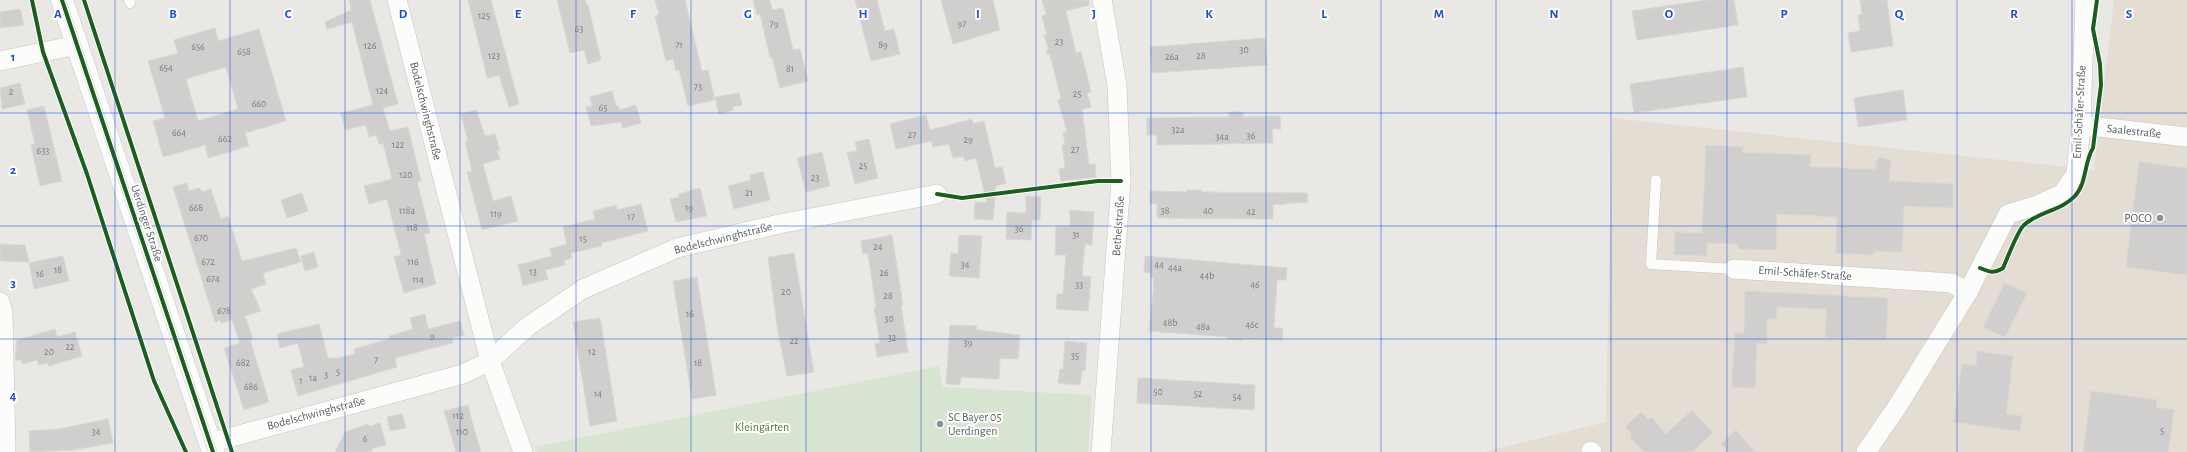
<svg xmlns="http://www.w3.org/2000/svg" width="2187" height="452" viewBox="0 0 2187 452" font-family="'Alegreya Sans',sans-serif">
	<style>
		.commercial { fill: #e3ddd3 }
		.green { fill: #d7e4d2 }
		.building { fill: #d1cfce; stroke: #d9d7d4; fill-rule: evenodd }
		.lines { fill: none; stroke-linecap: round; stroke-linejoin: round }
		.lane-casing { stroke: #c4c5c5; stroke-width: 11 }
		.street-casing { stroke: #c4c5c5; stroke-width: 20 }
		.secondary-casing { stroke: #c4c5c5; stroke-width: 23 }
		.lane { stroke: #fcfcfb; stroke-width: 10 }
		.street { stroke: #fcfcfb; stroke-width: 19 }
		.secondary { stroke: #fcfcfb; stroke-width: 22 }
		.tram { stroke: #e1e0e0; stroke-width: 1 }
		.cycleway-casing { stroke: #fff; stroke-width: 6 }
		.cycleway { stroke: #1b5e20; stroke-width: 4 }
		.grid { fill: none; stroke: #1d4ed8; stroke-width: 1; stroke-opacity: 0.55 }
		.poi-dot { fill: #8d8f90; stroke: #fff; stroke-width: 1.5 }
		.labels { text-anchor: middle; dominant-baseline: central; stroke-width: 4; stroke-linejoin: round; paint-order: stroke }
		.number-label { font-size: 10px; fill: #7a7c7e }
		.street-label { font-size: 12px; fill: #5b5f62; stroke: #fff }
		.poi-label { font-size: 12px; fill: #5b5f62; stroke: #fff; text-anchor: end }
		.park-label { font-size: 12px; fill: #477e3e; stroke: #fff }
		.grid-label { font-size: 13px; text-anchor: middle; font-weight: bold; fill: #1d4ed8; stroke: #fff; stroke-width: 4; stroke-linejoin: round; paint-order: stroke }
	</style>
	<rect width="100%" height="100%" fill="#eae8e5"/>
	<path class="commercial" d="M2114,0h73v452h-703l122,-30 6,-304 482,52z"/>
	<path class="green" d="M939,366l4,21 149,8 -4,57h-551l-2,-5z"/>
	<g class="building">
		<path d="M349,0h21l28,104 -15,4 7,23 18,-4 13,54 -4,1 13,51 -6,1 12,50 -32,9 -10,-36 7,-2 -14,-56 -18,5 -5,-18 28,-7 -9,-36 -4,1 -3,-9 -7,2 -3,-12 -21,5 -4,-17 32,-8 -21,-83 -25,7 -2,-7 26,-12z"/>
		<path d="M468,0h23l28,104 -10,3 -10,-32 -11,3 -1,-1z"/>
		<path d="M557,0h28l2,5h1l13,55 -13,4 -4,-14 -14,3z"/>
		<path d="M655,0h30l17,71 6,-1 7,30 -27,6 -9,-36 -3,1 -3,-12 -7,2 -11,-45 4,-1z"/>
		<path d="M753,0h17l2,10 11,-2 10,42 7,-1 8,32 -28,7 -8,-31h-2l-10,-43 -3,1z"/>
		<path d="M855,0h22l8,31 9,-2 6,25 -29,7z"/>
		<path d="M941,0h52l7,30 -47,14z"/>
		<path d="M1042,0h47v5l-23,6 10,42 5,-1 10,40 -4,1 4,14 -9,2 7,56 6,-1 1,13 -35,4 -2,-12 6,-1 -3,-23h3l-2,-13 4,-1 -9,-31 3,-1 -6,-25 -5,-19 -4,-2 2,-5 -4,-13h3l-5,-19 4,-2z"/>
		<path d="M1706,0h28l4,25 -101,15 -5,-29z"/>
		<path d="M1860,0h27l6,46 -42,6 -3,-19 12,-2 -2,-16h4z"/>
		<path d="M20,9l4,16 -24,3v-16z"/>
		<path d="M215,28l3,13 41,-12 27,92 -41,12 4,13 -41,12 -3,-13 -42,12 -10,-36 12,-3 -17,-57 30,-8 -4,-13zM226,67l12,42 -40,12 -12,-42z"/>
		<path d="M1265,38l2,27 -115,8 -2,-26z"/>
		<path d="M1743,67l4,30 -113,16 -4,-29z"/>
		<path d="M20,83l5,21 -23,5 -2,-21z"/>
		<path d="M1903,90l4,30 -49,7 -4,-29z"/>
		<path d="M612,91l4,15h2l2,4 16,-5 5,18 -18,5 -2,-6 -30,4 -5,-19 6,-1 -2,-9z"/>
		<path d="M739,93l3,12 -10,2 1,3 -14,4 -4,-17z"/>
		<path d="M44,106l18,75 -22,5 -9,-41 4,-1 -8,-34z"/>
		<path d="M476,110l9,26 10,-2 5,17h-3l3,8 -17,5 10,37 18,-5 7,25 -36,9 -15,-58 5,-1 -7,-30h3l-7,-27z"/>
		<path d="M1229,112h14v5l37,-1 1,13h-9l1,14 -116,2v-10h-10v-17l82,-1z"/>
		<path d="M926,115l4,15 42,-11 1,5 11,-3 11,47 7,-1 4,16 -10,3 -3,34 -19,-1 1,-17 12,1 -11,-45 -11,3 -2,-5 -10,2 -4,-14 -16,3 -2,-6 -35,8 -6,-25z"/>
		<path d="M869,139l9,39 -23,6 -8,-31 10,-2 -2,-9z"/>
		<path d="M1706,145l37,2 -1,5 69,3 -1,12 66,2 2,-12 13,3 -2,21 64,3v24l-49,-2 -2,46 -28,-1 -1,4 -37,-2 1,-36 -60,-3 -1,36 -37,-1 -1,-5 -31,-1v13l-33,-1 1,-23 27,1z"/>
		<path d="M822,152l8,34 -24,6 -9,-34z"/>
		<path d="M2139,162l48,6v107l-61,-8z"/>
		<path d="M763,172l7,28 -36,9 -6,-23 23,-6 -1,-5z"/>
		<path d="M187,183l2,8 10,-3 4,4 8,-3 10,30 7,-3 14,45 54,-13 5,14 -38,11 3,11 -15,5 10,22 -16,5 8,23 -3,1 19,62 -25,8 -20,-62 16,-5 -8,-23 -11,3 -1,-3 -5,2 -42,-135z"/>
		<path d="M700,188l7,28 -31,6 -6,-23 9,-2v-3z"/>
		<path d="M1187,190h14v2l106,1 1,9 -35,3v14l-116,-1v-14h-7v-13l36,1z"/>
		<path d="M302,193l6,18 -21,7 -6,-18z"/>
		<path d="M1026,196l15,1 -1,23h-8l-1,20 -25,-1 1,-27 19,1z"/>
		<path d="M641,204l7,27 -47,12 1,3 -31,7 1,5 -8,2 1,5 -20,5 3,9 -25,7 -5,-21 34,-9 -2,-7 17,-5 -4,-17 32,-8 -2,-8 23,-6 1,5z"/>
		<path d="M1070,210l24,2 -2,33 -7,-1 -3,32 9,1 -3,34 -32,-2 1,-15h6l3,-39h-11l1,-29 14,1z"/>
		<path d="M892,235l11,70h-2l7,47 -31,5 -2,-13 5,-1 -6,-35h2l-8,-55 -5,1 -2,-13z"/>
		<path d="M959,235l23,1 -3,42 -30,-2 2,-23 7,1z"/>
		<path d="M0,244l25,1 4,17 -29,-1z"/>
		<path d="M314,252l4,15 -13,4 -4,-15z"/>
		<path d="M794,253l20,119 -27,4 -9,-44 -10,-75z"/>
		<path d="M63,256l6,25 -35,8 -5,-26z"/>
		<path d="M1145,256l142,12 -1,12h-9l-3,48h9l-1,12 -40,-2v2l-15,-1v-2l-78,-6 5,-47 -1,-6 -3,-1 1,-4 -7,-1z"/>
		<path d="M697,277l19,118 -24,4 -19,-118z"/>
		<path d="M2005,283l22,10 -22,44 -22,-10z"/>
		<path d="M1745,291l143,7 -2,42 -61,-2 2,-29 -50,-2 -1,12h-9v25l-10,-1 -2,45 -23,-1 3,-54h9z"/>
		<path d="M425,314l3,15 32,-8 4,14 -12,3 1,5 -58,15 2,9 -99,29 -7,-26 13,-3 -6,-24 -18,5 -3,-14 42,-10 9,34h11l16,-4 -1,-5 36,-10 -1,-3 24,-7 -3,-11z"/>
		<path d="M600,318l17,103 -27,5 -17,-104z"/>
		<path d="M950,325l27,1 -1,4 44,5 -2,24 -18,-1 -1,21 -38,-2 -1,8 -14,-1z"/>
		<path d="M55,329l2,8 18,-5 7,24 -33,10 -1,-3 -9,2 -2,-5 -15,4v-4h-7l2,-20z"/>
		<path d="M1065,341l22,2 -2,28h-3l-2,14 -22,-2 2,-14h3z"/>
		<path d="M1977,351l36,5 -7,58 16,2 -2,15 -66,-9 8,-58 14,2z"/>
		<path d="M1138,378l117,7 -1,25 -117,-7z"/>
		<path d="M2091,391l66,9 -1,7 18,3 -6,42h-85z"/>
		<path d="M468,405l4,16 9,31h-25l-12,-41z"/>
		<path d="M1692,410l21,23 -21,19h-48l-14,-15 2,-3 -7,-7 16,-15 7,8 3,-3 15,17z"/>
		<path d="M402,414l4,14 -16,3 -3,-14z"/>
		<path d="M108,419l5,24 -41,7 -42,2 -1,-21 30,-2z"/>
		<path d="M380,423l6,22 -13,3 -2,4h-36l10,-20 22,-8 3,2z"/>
		<path d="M1736,430l19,22h-27l-7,-8z"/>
	</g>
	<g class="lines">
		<g class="lane-casing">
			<g id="lane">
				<path d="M129,0l1,3"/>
				<path d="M1656,180l-5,84 83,5"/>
			</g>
		</g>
		<g class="street-casing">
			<g id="street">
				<path d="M397,0l93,361 33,91"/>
				<path d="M0,61l77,-16"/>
				<path d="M2081,125l106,12"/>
				<path d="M1734,269l217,14 17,9"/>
				<path d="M0,302l3,11 3,139"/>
				<path d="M210,443l253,-69 27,-13 37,-34 56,-38 94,-41 102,-24 158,-30"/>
				<path d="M1591,451l1,1"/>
				<path d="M1101,452l20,-271 -4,-96 -15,-85"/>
				<path d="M1866,452l31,-45 71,-115 40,-78 30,-9 24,-11 14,-20 5,-49 4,-125"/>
			</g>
		</g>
		<g class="secondary-casing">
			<path id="secondary" d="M62,0l151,452"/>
		</g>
		<use href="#lane" class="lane"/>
		<use href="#street" class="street"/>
		<use href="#secondary" class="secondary"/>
		<g class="tram">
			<path d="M59,0l149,452"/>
			<path d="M66,0l151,452"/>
		</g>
		<g class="cycleway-casing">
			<g id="cycleway">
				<path d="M32,0l11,52 44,122 67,207 32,71"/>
				<path d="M62,0l151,452"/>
				<path d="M84,0l148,452"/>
				<path d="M937,194l25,4 136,-17h23"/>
				<path d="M1980,268c9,4 14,6 23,0 4,-9 15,-38 21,-43 15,-14 37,-14 51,-29 12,-13 9,-34 18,-48l8,-63 -1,-21 -7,-35 4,-29"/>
			</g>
		</g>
		<use href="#cycleway" class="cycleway"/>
	</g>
	<path class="grid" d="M115,0v452M230,0v452M345,0v452M460,0v452M576,0v452M691,0v452M806,0v452M921,0v452M1036,0v452M1151,0v452M1266,0v452M1381,0v452M1496,0v452M1611,0v452M1727,0v452M1842,0v452M1957,0v452M2072,0v452M0,113h2187M0,226h2187M0,339h2187"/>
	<g class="poi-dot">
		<circle cx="2160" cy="218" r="4"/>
		<circle cx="940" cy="424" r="4"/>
	</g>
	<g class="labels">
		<g class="number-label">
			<text x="484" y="16">125</text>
			<text x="774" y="24">79</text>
			<text x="962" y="24">97</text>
			<text x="579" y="29">63</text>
			<text x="1059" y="42">23</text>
			<text x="679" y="45">71</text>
			<text x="883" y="45">89</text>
			<text x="370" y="46">126</text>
			<text x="198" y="47">656</text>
			<text x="1244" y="50">30</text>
			<text x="244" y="52">658</text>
			<text x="494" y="56">123</text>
			<text x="1201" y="56">28</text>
			<text x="1172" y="57">26a</text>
			<text x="166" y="68">654</text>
			<text x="790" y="69">81</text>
			<text x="698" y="87">73</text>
			<text x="382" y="91">124</text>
			<text x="11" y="92">2</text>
			<text x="1077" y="94">25</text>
			<text x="259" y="104">660</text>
			<text x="603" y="108">65</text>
			<text x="1178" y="130">32a</text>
			<text x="179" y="133">664</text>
			<text x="912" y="135">27</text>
			<text x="1251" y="136">36</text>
			<text x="1222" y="137">34a</text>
			<text x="225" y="139">662</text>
			<text x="968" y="140">29</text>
			<text x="398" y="145">122</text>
			<text x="1075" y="150">27</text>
			<text x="43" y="151">633</text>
			<text x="863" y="166">25</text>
			<text x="406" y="175">120</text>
			<text x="815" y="178">23</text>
			<text x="749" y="193">21</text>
			<text x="196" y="208">668</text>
			<text x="689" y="208">19</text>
			<text x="407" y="211">118a</text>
			<text x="1165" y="211">38</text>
			<text x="1208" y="211">40</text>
			<text x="1251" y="212">42</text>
			<text x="496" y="214">119</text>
			<text x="631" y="217">17</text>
			<text x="412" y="228">118</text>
			<text x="1019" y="229">36</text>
			<text x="1076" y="235">31</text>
			<text x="201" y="238">670</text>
			<text x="583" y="239">15</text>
			<text x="878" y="247">24</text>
			<text x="208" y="262">672</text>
			<text x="413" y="262">116</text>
			<text x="965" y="265">34</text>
			<text x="1159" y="265">44</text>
			<text x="1175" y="268">44a</text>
			<text x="58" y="270">18</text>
			<text x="533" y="272">13</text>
			<text x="884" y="273">26</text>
			<text x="40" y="274">16</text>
			<text x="1207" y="276">44b</text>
			<text x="213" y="279">674</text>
			<text x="418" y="280">114</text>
			<text x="1079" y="285">33</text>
			<text x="1255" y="285">46</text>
			<text x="786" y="292">20</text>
			<text x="888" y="296">28</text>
			<text x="224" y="311">678</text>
			<text x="690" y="314">16</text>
			<text x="889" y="319">30</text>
			<text x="1170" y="323">48b</text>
			<text x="1252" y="325">46c</text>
			<text x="1203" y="327">48a</text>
			<text x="432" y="336">9</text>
			<text x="892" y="338">32</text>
			<text x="794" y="341">22</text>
			<text x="968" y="343">39</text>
			<text x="70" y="347">22</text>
			<text x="49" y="352">20</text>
			<text x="592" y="352">12</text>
			<text x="1075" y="356">35</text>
			<text x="376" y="360">7</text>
			<text x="243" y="363">682</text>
			<text x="698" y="363">18</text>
			<text x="338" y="372">5</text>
			<text x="326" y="375">3</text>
			<text x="313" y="378">1a</text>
			<text x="301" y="381">1</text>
			<text x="251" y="387">686</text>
			<text x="1158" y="392">50</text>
			<text x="598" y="394">14</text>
			<text x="1198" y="394">52</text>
			<text x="1237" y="397">54</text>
			<text x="458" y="416">112</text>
			<text x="2162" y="431">5</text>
			<text x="96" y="432">34</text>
			<text x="462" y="432">110</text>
			<text x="365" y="439">6</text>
		</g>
		<g class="street-label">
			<text transform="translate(426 111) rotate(76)">Bodelschwinghstraße</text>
			<text transform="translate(2079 112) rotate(-87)">Emil-Schäfer-Straße</text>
			<text transform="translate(2134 131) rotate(6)">Saalestraße</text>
			<text transform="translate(147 223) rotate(72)">Uerdinger Straße</text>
			<text transform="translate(1118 226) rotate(-86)">Bethelstraße</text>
			<text transform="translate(723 238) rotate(-14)">Bodelschwinghstraße</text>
			<text transform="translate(1805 273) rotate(4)">Emil-Schäfer-Straße</text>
			<text transform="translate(316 413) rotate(-15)">Bodelschwinghstraße</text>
		</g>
		<g class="poi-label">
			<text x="2152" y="218">POCO</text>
			<text x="948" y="417" text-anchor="start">SC Bayer 05<tspan x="948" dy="14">Uerdingen</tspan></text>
		</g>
		<g class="park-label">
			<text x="762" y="427">Kleingärten</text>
		</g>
	</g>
	<g class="grid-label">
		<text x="58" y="18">A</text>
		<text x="173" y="18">B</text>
		<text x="288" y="18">C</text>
		<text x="403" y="18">D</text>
		<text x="518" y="18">E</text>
		<text x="633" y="18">F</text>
		<text x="748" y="18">G</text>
		<text x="863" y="18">H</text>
		<text x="978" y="18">I</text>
		<text x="1094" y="18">J</text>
		<text x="1209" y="18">K</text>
		<text x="1324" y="18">L</text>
		<text x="1439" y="18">M</text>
		<text x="1554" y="18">N</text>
		<text x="1669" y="18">O</text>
		<text x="1784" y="18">P</text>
		<text x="1899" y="18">Q</text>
		<text x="2014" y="18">R</text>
		<text x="2129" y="18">S</text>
		<text x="13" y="61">1</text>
		<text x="13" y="174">2</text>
		<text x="13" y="287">3</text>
		<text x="13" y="400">4</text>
	</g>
</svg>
